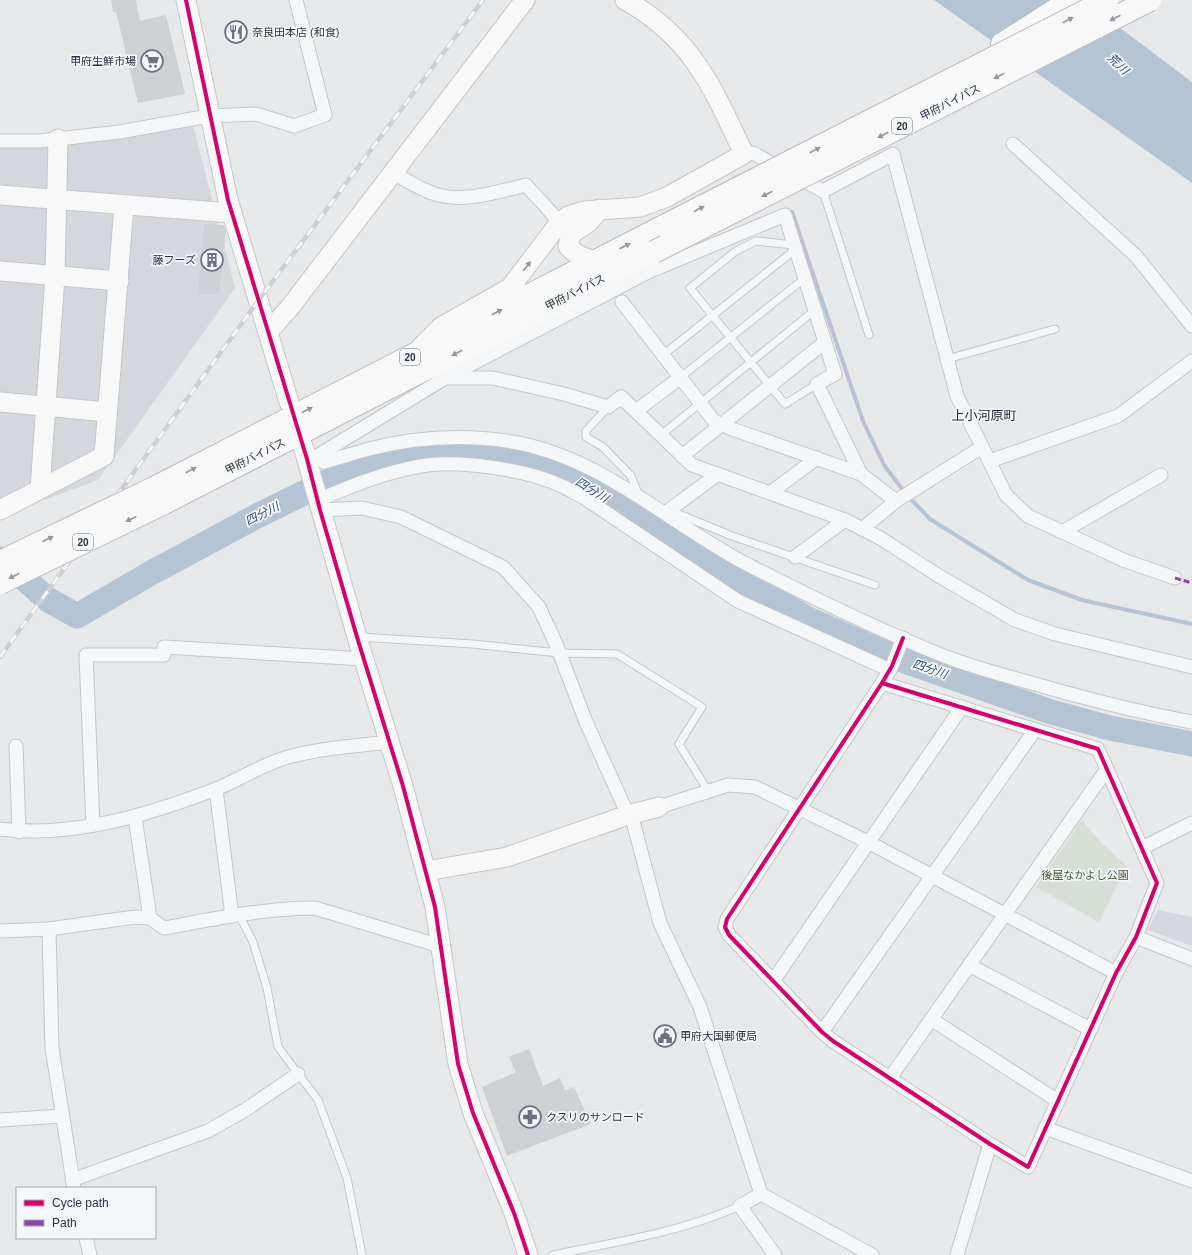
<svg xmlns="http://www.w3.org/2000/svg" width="1192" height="1255" viewBox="0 0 1192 1255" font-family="Helvetica,'Noto Sans JP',sans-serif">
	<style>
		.built { fill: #d4d7dd }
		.green { fill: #d6ded6 }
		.water { fill: #b4c4d5 }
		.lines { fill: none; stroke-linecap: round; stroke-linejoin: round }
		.stream { stroke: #b4c4d5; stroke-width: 4 }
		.river { stroke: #b4c4d5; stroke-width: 25 }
		.building { fill: #ced0d3 }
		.lane-casing { stroke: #c4c6c8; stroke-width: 9 }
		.street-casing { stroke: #c4c6c8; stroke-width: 15 }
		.secondary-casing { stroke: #c4c6c8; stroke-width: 21 }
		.highway-casing { stroke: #b8bbbf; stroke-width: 24 }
		.lane { stroke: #f5f6f7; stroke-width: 7 }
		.street { stroke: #f5f6f7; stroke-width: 13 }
		.secondary { stroke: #f8f8f8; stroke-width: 19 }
		.highway { stroke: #f8f8f8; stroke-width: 22 }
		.rail-casing { stroke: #cecfd2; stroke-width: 4.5 }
		.rail { stroke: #f4f6f9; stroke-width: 3; stroke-dasharray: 9; stroke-linecap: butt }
		.highway-bridge-casing { stroke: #b8bbbf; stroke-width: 24; stroke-linecap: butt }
		.highway-bridge { stroke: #f8f8f8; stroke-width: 22 }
		.quiet { stroke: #8e44ad; stroke-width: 3; stroke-dasharray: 6 3; stroke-linecap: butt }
		.cycleway-casing { stroke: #f4f6f9; stroke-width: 6 }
		.cycleway { stroke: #d6006c; stroke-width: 4 }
		.oneway { fill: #92969e }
		.labels { text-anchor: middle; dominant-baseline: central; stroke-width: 3.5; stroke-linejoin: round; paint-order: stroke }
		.shield { fill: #f4f6f9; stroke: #676e7b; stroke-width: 1 }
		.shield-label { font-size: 10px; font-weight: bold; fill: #2b3445 }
		.poi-label { font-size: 11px; fill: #2b3445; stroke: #f4f6f9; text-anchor: start }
		.street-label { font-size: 11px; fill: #2b3445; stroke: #f4f6f9 }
		.park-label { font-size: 11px; fill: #3f6138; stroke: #f4f6f9 }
		.water-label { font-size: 12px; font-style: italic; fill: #34527a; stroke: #f4f6f9 }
		.quarter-label { font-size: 13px; fill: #1d2536; stroke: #f4f6f9 }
	</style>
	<rect width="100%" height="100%" fill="#e6e8ea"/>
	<g class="built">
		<path d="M192,121l43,167 -137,192 -98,36v-369z"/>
		<path d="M1158,910l34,7v29l-44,-16z"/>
	</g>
	<path class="green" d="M1082,820c13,17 28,32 45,46l-28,56 -63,-35z"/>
	<path class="water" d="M934,0h149l109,82v101z"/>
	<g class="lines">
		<path class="stream" d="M792,212l71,209 21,44 22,29 24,25 98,61 54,20 110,24"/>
		<path class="river" d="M2,559l45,40 30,17 74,-43 106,-57 67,-33 53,-19 54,-11 44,1 50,6 50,18 53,32 58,39 124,71 89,39 149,52 62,17 82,16"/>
	</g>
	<g class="building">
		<path d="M111,0h25l4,21 26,-6 19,79 -47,9 -22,-91h-3z"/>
		<path d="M204,224l20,1 2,7 -7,62h-21z"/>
		<path d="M529,1049l14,37 17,-8 5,12 9,-3 17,37 -84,32 -25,-69 34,-15 -7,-15z"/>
	</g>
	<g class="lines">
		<g class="lane-casing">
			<g id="lane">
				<path d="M823,191l46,144"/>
				<path d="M794,245l-38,-4 -20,10 -46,37 95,116 32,-20"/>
				<path d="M663,355l133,-106"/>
				<path d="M947,359l108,-30"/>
				<path d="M681,377l124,-99"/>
				<path d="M608,407l-22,24v6l17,10 28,29 8,20"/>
				<path d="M661,435l154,-125"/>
				<path d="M669,510l63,26 143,49"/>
				<path d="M359,637l114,7 86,9 58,1 85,53 -23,37 29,47"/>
				<path d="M239,915l14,27 14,46 11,59 40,53 29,78 15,77"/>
				<path d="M553,1255c64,-13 128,-23 187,-49"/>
			</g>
		</g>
		<g class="street-casing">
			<g id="street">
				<path d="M0,141h40l79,-9 90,-16 47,-2 38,12 31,-11 -29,-115"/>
				<path d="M1013,144l123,112 56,70"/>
				<path d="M744,154l9,-1 70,38 70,-37 64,242 49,99 22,21 95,44 52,18"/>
				<path d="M393,173c13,7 25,15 39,20 29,11 65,-1 94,-8l29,32"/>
				<path d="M622,302l92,119 18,8 129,45 35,27 86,-54"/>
				<path d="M445,378h48l71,16 44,13 13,-10 71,68 153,55 35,18 59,38 76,44 40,14 137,33"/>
				<path d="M636,411l45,-34"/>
				<path d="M317,456l7,6c15,-4 30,-9 45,-13 48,-12 100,-15 149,-6 90,18 155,84 234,124 61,31 124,62 187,87 29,12 60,20 89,28 55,16 109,30 164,40"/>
				<path d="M682,456l143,-114"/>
				<path d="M309,459l8,-3 128,-78 203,-106 137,-57 50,159 -18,10 44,90"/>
				<path d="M990,461l128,-45 74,-55"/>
				<path d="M770,493l47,-35"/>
				<path d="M318,500c33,-14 67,-28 103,-34 38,-7 106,4 141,20 7,3 14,8 21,11l155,104 152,69"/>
				<path d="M320,510l42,-2 39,9 102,50 36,40 17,37 30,78 42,93"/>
				<path d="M665,513l53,-39"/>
				<path d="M862,529l34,-28"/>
				<path d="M1062,532l99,-57"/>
				<path d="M795,557l50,-37"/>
				<path d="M882,683l216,66 59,134 -21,54 -20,36 -88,194 -38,-23 -157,-103 -11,-9 -93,-97 -4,-8 2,-8 155,-236 10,-17 11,-28"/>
				<path d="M16,746l3,86"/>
				<path d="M216,789l16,127"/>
				<path d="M659,807l69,-22 27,2 113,55 248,131"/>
				<path d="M631,814l29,109 40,84 61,187 111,61"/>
				<path d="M135,817l15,101"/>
				<path d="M93,825l-7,-170h78v-8l200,12"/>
				<path d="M0,829c73,9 148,-14 216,-40 23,-9 45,-24 69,-31 34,-10 70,-12 105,-16"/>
				<path d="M1142,848l50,-25"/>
				<path d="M49,929l3,119 22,140"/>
				<path d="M0,931l49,-2 86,-12 15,1 14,10c50,-9 101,-20 151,-20l125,38"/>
				<path d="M1136,937l56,22"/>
				<path d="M969,965l121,64"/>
				<path d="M773,981l189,-274"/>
				<path d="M931,1019l127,82"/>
				<path d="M822,1032l213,-302"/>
				<path d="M890,1078l217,-309"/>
				<path d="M0,1120l62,-4"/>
				<path d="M1045,1128l147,53"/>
				<path d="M72,1180l136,-49 37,-21 53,-36"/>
				<path d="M761,1194l-21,12 35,49"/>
				<path d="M86,1238l4,17"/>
				<path d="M957,1255l33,-111"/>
			</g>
		</g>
		<g class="secondary-casing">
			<g id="secondary">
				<path d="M186,0l42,200 61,202"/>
				<path d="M0,195l232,18"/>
				<path d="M595,261c-10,-3 -20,-6 -27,-15l3,-12 18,-12 11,-13"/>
				<path d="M0,271l119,10"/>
				<path d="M268,332l23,-26 234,-306"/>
				<path d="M421,347l20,-20 69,-39 47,-62 11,-10 16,-5 56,-4 27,-10 77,-43c-31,-66 -52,-117 -119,-154"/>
				<path d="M0,402l107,10"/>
				<path d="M303,446l54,191 46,149 32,121 23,157 15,49 41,100 14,42"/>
				<path d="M40,489l15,-213 3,-137"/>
				<path d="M0,510l104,-54 20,-251"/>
				<path d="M426,871l81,-14 121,-42 31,-8"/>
			</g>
		</g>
		<g class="highway-casing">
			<g id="highway">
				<path d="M1002,44l69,-44"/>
				<path d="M156,487l508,-261"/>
				<path d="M166,502l488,-250"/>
			</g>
		</g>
		<use href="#lane" class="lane"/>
		<use href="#street" class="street"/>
		<use href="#secondary" class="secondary"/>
		<use href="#highway" class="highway"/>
		<g class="rail-casing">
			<path id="rail" d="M0,657l258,-356 225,-301"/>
		</g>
		<use href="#rail" class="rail"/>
		<g class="highway-bridge-casing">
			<g id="highway-bridge">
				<path d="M664,226l443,-226"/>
				<path d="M654,252l496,-252"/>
				<path d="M0,562l156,-75"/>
				<path d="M0,583l166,-81"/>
			</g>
		</g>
		<use href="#highway-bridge" class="highway-bridge"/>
		<path class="quiet" d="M1175,578l17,5"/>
		<g class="cycleway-casing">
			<g id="cycleway">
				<path d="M186,0l42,200 79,259 13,51 37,127 46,149 32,121 23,157 15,49 41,100 14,42"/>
				<path d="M882,683l216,66 59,134 -21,54 -20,36 -88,194 -38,-23 -157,-103 -11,-9 -93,-97 -4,-8 2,-8 155,-236 10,-17 11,-28"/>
			</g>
		</g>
		<use href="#cycleway" class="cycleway"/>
	</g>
	<defs><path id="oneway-solid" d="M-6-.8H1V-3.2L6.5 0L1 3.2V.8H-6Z"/></defs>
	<g class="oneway">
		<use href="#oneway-solid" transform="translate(1115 18) rotate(153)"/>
		<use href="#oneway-solid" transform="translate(1068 20) rotate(-27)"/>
		<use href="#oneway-solid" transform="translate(999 76) rotate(153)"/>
		<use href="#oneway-solid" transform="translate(883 135) rotate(153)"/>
		<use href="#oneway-solid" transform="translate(815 150) rotate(-27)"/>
		<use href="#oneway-solid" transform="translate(767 194) rotate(153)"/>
		<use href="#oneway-solid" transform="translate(699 209) rotate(-27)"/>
		<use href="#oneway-solid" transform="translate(625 246) rotate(-27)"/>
		<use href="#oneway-solid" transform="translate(527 266) rotate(-52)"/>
		<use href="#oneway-solid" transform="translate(497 312) rotate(-27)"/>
		<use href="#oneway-solid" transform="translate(457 353) rotate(153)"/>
		<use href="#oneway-solid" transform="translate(307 410) rotate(-27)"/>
		<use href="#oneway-solid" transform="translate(191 470) rotate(-27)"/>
		<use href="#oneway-solid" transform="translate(131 519) rotate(154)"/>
		<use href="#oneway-solid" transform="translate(48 539) rotate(-25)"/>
		<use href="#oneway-solid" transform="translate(14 576) rotate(154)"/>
	</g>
	<defs>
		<g id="restaurant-ring" transform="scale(1.15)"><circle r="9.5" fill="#f4f6f9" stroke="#6c737f" stroke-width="1.5"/><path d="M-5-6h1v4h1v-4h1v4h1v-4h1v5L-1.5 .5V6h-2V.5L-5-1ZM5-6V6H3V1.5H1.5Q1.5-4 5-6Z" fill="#6c737f"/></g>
		<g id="supermarket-ring" transform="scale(1.15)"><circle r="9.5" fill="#f4f6f9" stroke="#6c737f" stroke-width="1.5"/><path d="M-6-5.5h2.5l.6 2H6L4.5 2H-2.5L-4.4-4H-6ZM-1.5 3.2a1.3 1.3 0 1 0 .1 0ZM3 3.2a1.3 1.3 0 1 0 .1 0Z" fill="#6c737f"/></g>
		<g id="building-ring" transform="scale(1.15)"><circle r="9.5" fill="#f4f6f9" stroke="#6c737f" stroke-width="1.5"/><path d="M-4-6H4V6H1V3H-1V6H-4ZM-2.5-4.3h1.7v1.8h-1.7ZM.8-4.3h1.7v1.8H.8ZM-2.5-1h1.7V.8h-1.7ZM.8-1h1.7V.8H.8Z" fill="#6c737f"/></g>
		<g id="civic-ring" transform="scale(1.15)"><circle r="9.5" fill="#f4f6f9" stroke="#6c737f" stroke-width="1.5"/><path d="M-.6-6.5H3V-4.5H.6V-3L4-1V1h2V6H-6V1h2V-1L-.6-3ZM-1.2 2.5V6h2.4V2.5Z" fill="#6c737f"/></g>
		<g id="pharmacy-ring" transform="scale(1.15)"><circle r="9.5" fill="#f4f6f9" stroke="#6c737f" stroke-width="1.5"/><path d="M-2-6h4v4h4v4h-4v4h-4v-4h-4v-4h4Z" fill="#6c737f"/></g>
	</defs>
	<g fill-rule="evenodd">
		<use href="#restaurant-ring" x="236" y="32"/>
		<use href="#supermarket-ring" x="152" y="61"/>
		<use href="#building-ring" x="212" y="260"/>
		<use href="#civic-ring" x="665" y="1036"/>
		<use href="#pharmacy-ring" x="530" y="1117"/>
	</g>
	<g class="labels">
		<g class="shield">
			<rect x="892" y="118" width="20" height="16" rx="3"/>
			<rect x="400" y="349" width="20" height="16" rx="3"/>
			<rect x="73" y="534" width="20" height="16" rx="3"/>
		</g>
		<g class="shield-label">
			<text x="902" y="126">20</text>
			<text x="410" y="357">20</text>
			<text x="83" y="542">20</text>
		</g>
		<g class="poi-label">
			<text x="252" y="32">奈良田本店 (和食)</text>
			<text x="136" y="61" text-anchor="end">甲府生鮮市場</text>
			<text x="196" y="260" text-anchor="end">藤フーズ</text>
			<text x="680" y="1036">甲府大国郵便局</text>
			<text x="546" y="1117">クスリのサンロード</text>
		</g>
		<g class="street-label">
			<text transform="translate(950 102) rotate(-27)">甲府バイパス</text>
			<text transform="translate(575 292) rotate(-27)">甲府バイパス</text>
			<text transform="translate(255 456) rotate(-27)">甲府バイパス</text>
		</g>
		<g class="park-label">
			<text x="1085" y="875">後屋なかよし公園</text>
		</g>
		<g class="water-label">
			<text transform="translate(1118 64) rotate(44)">荒川</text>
			<text transform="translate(592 490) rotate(32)">四分川</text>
			<text transform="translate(262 514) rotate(-27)">四分川</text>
			<text transform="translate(930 669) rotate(19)">四分川</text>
		</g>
		<g class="quarter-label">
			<text x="984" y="415">上小河原町</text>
		</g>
	</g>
	<rect x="16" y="1187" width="140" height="52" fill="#f4f6f9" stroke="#a4a8b1"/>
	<rect x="24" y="1200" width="20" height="6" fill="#d6006c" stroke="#a4a8b1"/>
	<text x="52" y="1207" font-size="12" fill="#2b3445">Cycle path</text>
	<rect x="24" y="1220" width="20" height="6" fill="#8e44ad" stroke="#a4a8b1"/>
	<text x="52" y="1227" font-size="12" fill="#2b3445">Path</text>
</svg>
